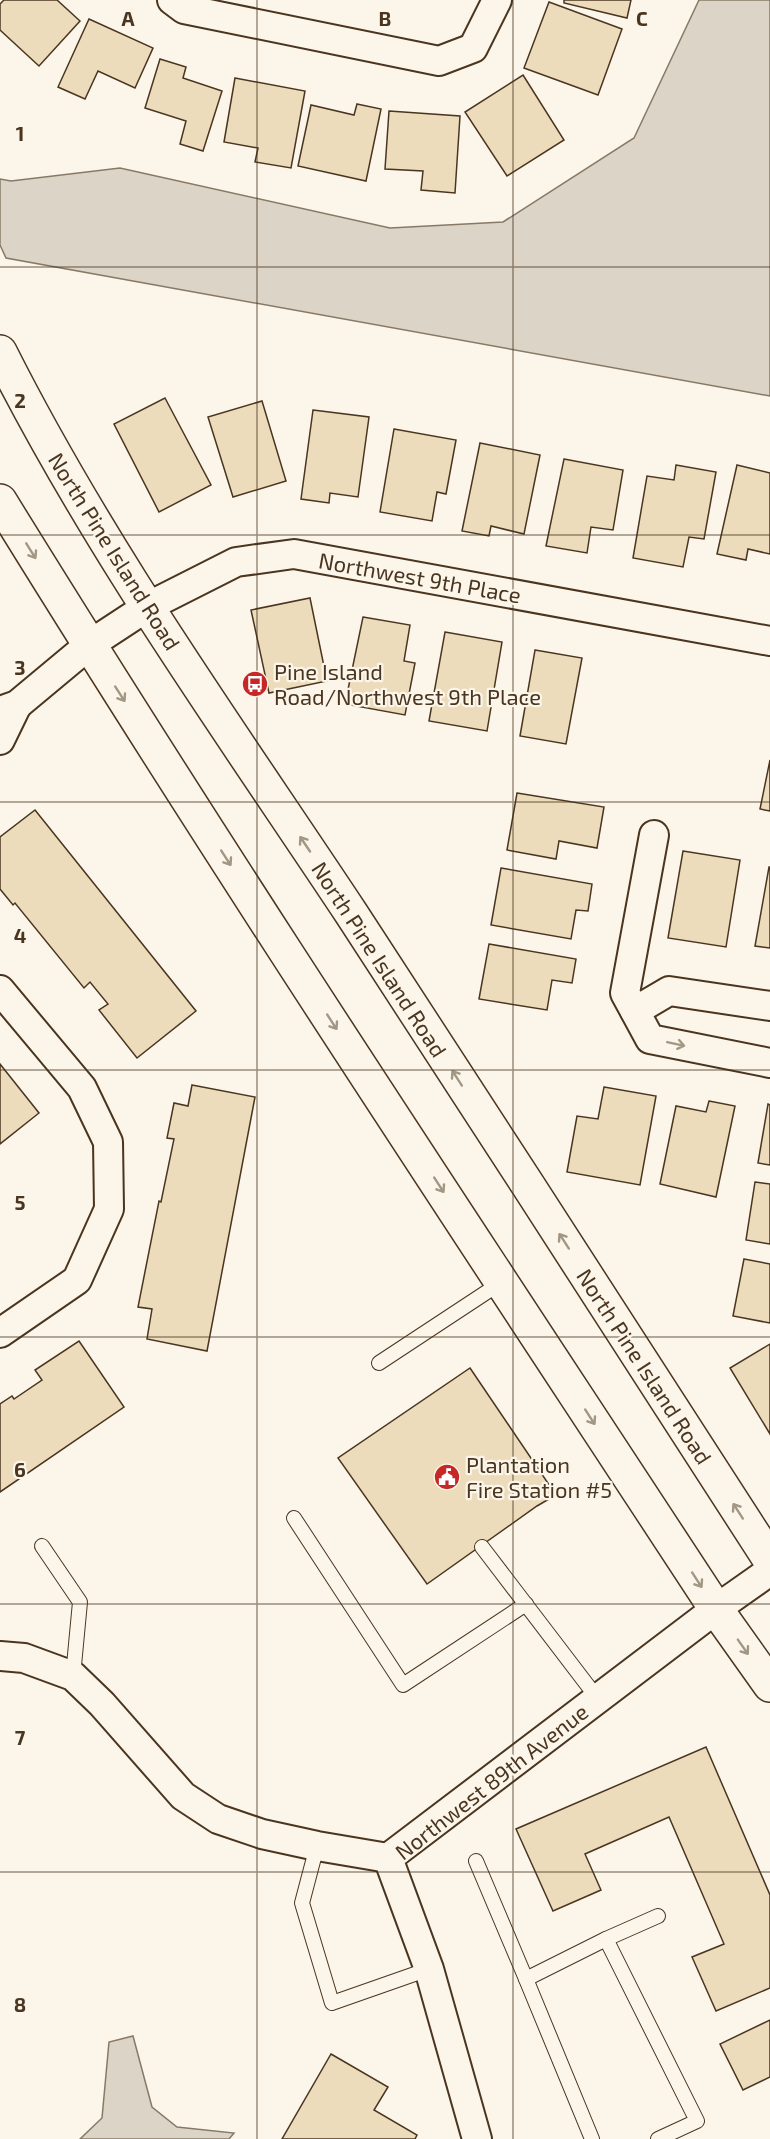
<svg xmlns="http://www.w3.org/2000/svg" width="770" height="2139" viewBox="0 0 770 2139" font-family="'Exo 2',sans-serif">
	<style>
		.water { fill: #dcd4c6; stroke: #887966; stroke-width: 1.5 }
		.building { fill: #ecdcbc; stroke: #4a3520; stroke-width: 1.5 }
		.lines { fill: none; stroke-linecap: round; stroke-linejoin: round }
		.lane-casing { stroke: #4a3520; stroke-width: 16 }
		.street-casing { stroke: #4a3520; stroke-width: 32 }
		.secondary-casing { stroke: #4a3520; stroke-width: 36 }
		.lane { stroke: #fbf6e9; stroke-width: 14 }
		.street { stroke: #fbf6e9; stroke-width: 28 }
		.secondary { stroke: #fbf6e9; stroke-width: 33 }
		.oneway { stroke: #a29684 }
		.grid { fill: none; stroke: #4a3520; stroke-width: 1.5; stroke-opacity: 0.55 }
		.labels { text-anchor: middle; dominant-baseline: central; stroke-width: 4.5; stroke-linejoin: round; paint-order: stroke }
		.street-label { font-size: 22px; fill: #4a3520; stroke: #fbf6e9 }
		.poi-label { font-size: 22px; fill: #4a3520; stroke: #fbf6e9; text-anchor: start }
		.grid-label { font-size: 20px; text-anchor: middle; font-weight: bold; fill: #4a3520; stroke: #fbf6e9; stroke-width: 4.5; stroke-linejoin: round; paint-order: stroke }
	</style>
	<rect width="100%" height="100%" fill="#fbf6e9"/>
	<g class="water">
		<path d="M699,0h71v396l-764,-138 -6,-13v-66l11,2 109,-13 270,60 113,-6 131,-84z"/>
		<path d="M133,2036l19,71 25,20 57,6 -5,6h-149l22,-21 7,-76z"/>
	</g>
	<g class="building">
		<path d="M4,0h53l23,21 -41,45 -39,-36v-26z"/>
		<path d="M564,0h67l-4,18 -63,-15z"/>
		<path d="M549,2l73,27 -24,66 -74,-27z"/>
		<path d="M89,19l64,29 -18,40 -37,-17 -13,28 -27,-12z"/>
		<path d="M160,59l26,8 -3,11 39,13 -19,60 -23,-7 6,-23 -41,-13z"/>
		<path d="M523,75l41,65 -57,36 -42,-64z"/>
		<path d="M235,78l70,13 -14,77 -36,-6 3,-14 -34,-6z"/>
		<path d="M357,104l24,5 -15,72 -68,-15 13,-61 43,10z"/>
		<path d="M389,111l71,5 -5,77 -34,-3 2,-19 -38,-2z"/>
		<path d="M165,398l46,87 -52,27 -45,-88z"/>
		<path d="M262,401l24,80 -53,16 -25,-80z"/>
		<path d="M313,410l56,7 -11,80 -28,-4 -1,10 -28,-4z"/>
		<path d="M394,429l62,11 -10,54 -9,-2 -5,29 -52,-9z"/>
		<path d="M480,443l60,12 -16,79 -33,-8 -2,10 -27,-5z"/>
		<path d="M564,459l59,11 -10,60 -22,-3 -4,26 -41,-7z"/>
		<path d="M676,465l40,7 -12,67 -15,-2 -6,30 -50,-9 14,-82 27,4z"/>
		<path d="M737,465l33,8v81l-22,-5 -2,11 -29,-6z"/>
		<path d="M310,598l17,83 -58,12 -18,-83z"/>
		<path d="M363,617l47,8 -6,36 11,2 -10,52 -60,-11z"/>
		<path d="M445,632l57,10 -15,89 -58,-10z"/>
		<path d="M535,650l47,8 -16,86 -46,-8z"/>
		<path d="M770,760v51l-10,-2z"/>
		<path d="M517,793l87,14 -7,41 -38,-7 -3,18 -49,-9z"/>
		<path d="M35,810l161,201 -59,47 -38,-48 9,-6 -18,-22 -6,6 -69,-85 -2,2 -13,-16v-52z"/>
		<path d="M683,851l57,9 -14,87 -58,-9z"/>
		<path d="M769,867h1v81l-15,-2z"/>
		<path d="M501,868l91,16 -4,27 -12,-1 -5,29 -80,-14z"/>
		<path d="M489,944l87,15 -4,24 -20,-3 -5,30 -68,-11z"/>
		<path d="M0,1064l39,49 -39,31z"/>
		<path d="M192,1085l63,12 -48,254 -60,-12 5,-30 -14,-2 21,-106 2,1 13,-63 -7,-1 7,-35 14,3z"/>
		<path d="M604,1087l52,9 -16,89 -73,-13 10,-56 21,3z"/>
		<path d="M709,1101l26,5 -19,91 -56,-13 16,-78 30,6z"/>
		<path d="M768,1104l2,1v60l-12,-2z"/>
		<path d="M755,1182l15,2v60l-24,-4z"/>
		<path d="M744,1259l26,5v59l-37,-7z"/>
		<path d="M79,1341l45,66 -124,85v-88l12,-8 2,3 28,-19 -7,-10z"/>
		<path d="M770,1344v90l-40,-66z"/>
		<path d="M470,1368l86,127 -19,11 -110,78 -89,-126z"/>
		<path d="M706,1747l64,148v93l-54,23 -24,-54 32,-13 -55,-127 -84,37 16,36 -48,21 -37,-82z"/>
		<path d="M770,2020v57l-27,13 -23,-46z"/>
		<path d="M331,2054l57,33 -14,23 43,25 -2,4h-133z"/>
	</g>
	<g class="lines">
		<g class="lane-casing">
			<g id="lane">
				<path d="M379,1363l123,-81"/>
				<path d="M294,1518l109,167 123,-81"/>
				<path d="M42,1546l38,56 -7,74"/>
				<path d="M482,1547l116,152"/>
				<path d="M317,1846l-15,57 30,100 97,-34"/>
				<path d="M476,1861l50,118"/>
				<path d="M606,1939l52,-23"/>
				<path d="M592,2139l-66,-160 80,-40 91,182 -39,18"/>
			</g>
		</g>
		<g class="street-casing">
			<g id="street">
				<path d="M172,0l12,9 255,52 34,-13 24,-48"/>
				<path d="M0,711l17,-6 72,-60 58,-38 89,-45 58,-8 476,87"/>
				<path d="M0,740l17,-35"/>
				<path d="M654,835l-29,158 25,46 120,24"/>
				<path d="M0,990l82,98 26,54 1,67 -32,71 -77,53"/>
				<path d="M635,1011l34,-20 101,15"/>
				<path d="M0,1656l24,2 49,18 29,28 81,92 35,23 44,15 55,12 71,12"/>
				<path d="M477,2139l-48,-170 -41,-111 328,-249 54,-38"/>
			</g>
		</g>
		<g class="secondary-casing">
			<g id="secondary">
				<path d="M0,352c99,197 229,377 351,561 141,215 279,431 419,647"/>
				<path d="M0,501c231,374 475,740 716,1108l54,76"/>
			</g>
		</g>
		<use href="#lane" class="lane"/>
		<use href="#street" class="street"/>
		<use href="#secondary" class="secondary"/>
	</g>
	<defs><path id="oneway-shaft" d="M-6 0H5M1.5-3L5.5 0L1.5 3" fill="none" stroke-width="1.6" stroke-linecap="round" stroke-linejoin="round" transform="scale(1.5)"/></defs>
	<g class="oneway">
		<use href="#oneway-shaft" transform="translate(31 551) rotate(58)"/>
		<use href="#oneway-shaft" transform="translate(120 694) rotate(57)"/>
		<use href="#oneway-shaft" transform="translate(305 844) rotate(-124)"/>
		<use href="#oneway-shaft" transform="translate(226 858) rotate(57)"/>
		<use href="#oneway-shaft" transform="translate(332 1022) rotate(57)"/>
		<use href="#oneway-shaft" transform="translate(676 1044) rotate(12)"/>
		<use href="#oneway-shaft" transform="translate(457 1078) rotate(-123)"/>
		<use href="#oneway-shaft" transform="translate(439 1185) rotate(57)"/>
		<use href="#oneway-shaft" transform="translate(564 1241) rotate(-123)"/>
		<use href="#oneway-shaft" transform="translate(590 1417) rotate(57)"/>
		<use href="#oneway-shaft" transform="translate(738 1511) rotate(-123)"/>
		<use href="#oneway-shaft" transform="translate(697 1580) rotate(57)"/>
		<use href="#oneway-shaft" transform="translate(743 1647) rotate(55)"/>
	</g>
	<path class="grid" d="M257,0v2139M513,0v2139M0,267h770M0,535h770M0,802h770M0,1070h770M0,1337h770M0,1604h770M0,1872h770"/>
	<defs>
		<g id="bus-disc" transform="scale(1.35)"><circle r="9.5" fill="#c62828" stroke="#fbf6e9"/><path d="M-5-6H5V4H4V6H2V4H-2V6H-4V4H-5ZM-3.5-4V0h7V-4ZM-3.5 1.2v1.5H-2V1.2ZM2 1.2v1.5H3.5V1.2Z" fill="#fff"/></g>
		<g id="civic-disc" transform="scale(1.35)"><circle r="9.5" fill="#c62828" stroke="#fbf6e9"/><path d="M-.6-6.5H3V-4.5H.6V-3L4-1V1h2V6H-6V1h2V-1L-.6-3ZM-1.2 2.5V6h2.4V2.5Z" fill="#fff"/></g>
	</defs>
	<g fill-rule="evenodd">
		<use href="#bus-disc" x="255" y="684"/>
		<use href="#civic-disc" x="447" y="1477"/>
	</g>
	<g class="labels">
		<g class="street-label">
			<text transform="translate(115 551) rotate(58)">North Pine Island Road</text>
			<text transform="translate(420 577) rotate(10)">Northwest 9th Place</text>
			<text transform="translate(380 959) rotate(57)">North Pine Island Road</text>
			<text transform="translate(645 1366) rotate(57)">North Pine Island Road</text>
			<text transform="translate(491 1781) rotate(-38)">Northwest 89th Avenue</text>
		</g>
		<g class="poi-label">
			<text x="274" y="671">Pine Island<tspan x="274" dy="25">Road/Northwest 9th Place</tspan></text>
			<text x="466" y="1464">Plantation<tspan x="466" dy="25">Fire Station #5</tspan></text>
		</g>
	</g>
	<g class="grid-label">
		<text x="128" y="26">A</text>
		<text x="385" y="26">B</text>
		<text x="642" y="26">C</text>
		<text x="20" y="141">1</text>
		<text x="20" y="408">2</text>
		<text x="20" y="675">3</text>
		<text x="20" y="943">4</text>
		<text x="20" y="1210">5</text>
		<text x="20" y="1477">6</text>
		<text x="20" y="1745">7</text>
		<text x="20" y="2012">8</text>
	</g>
</svg>
